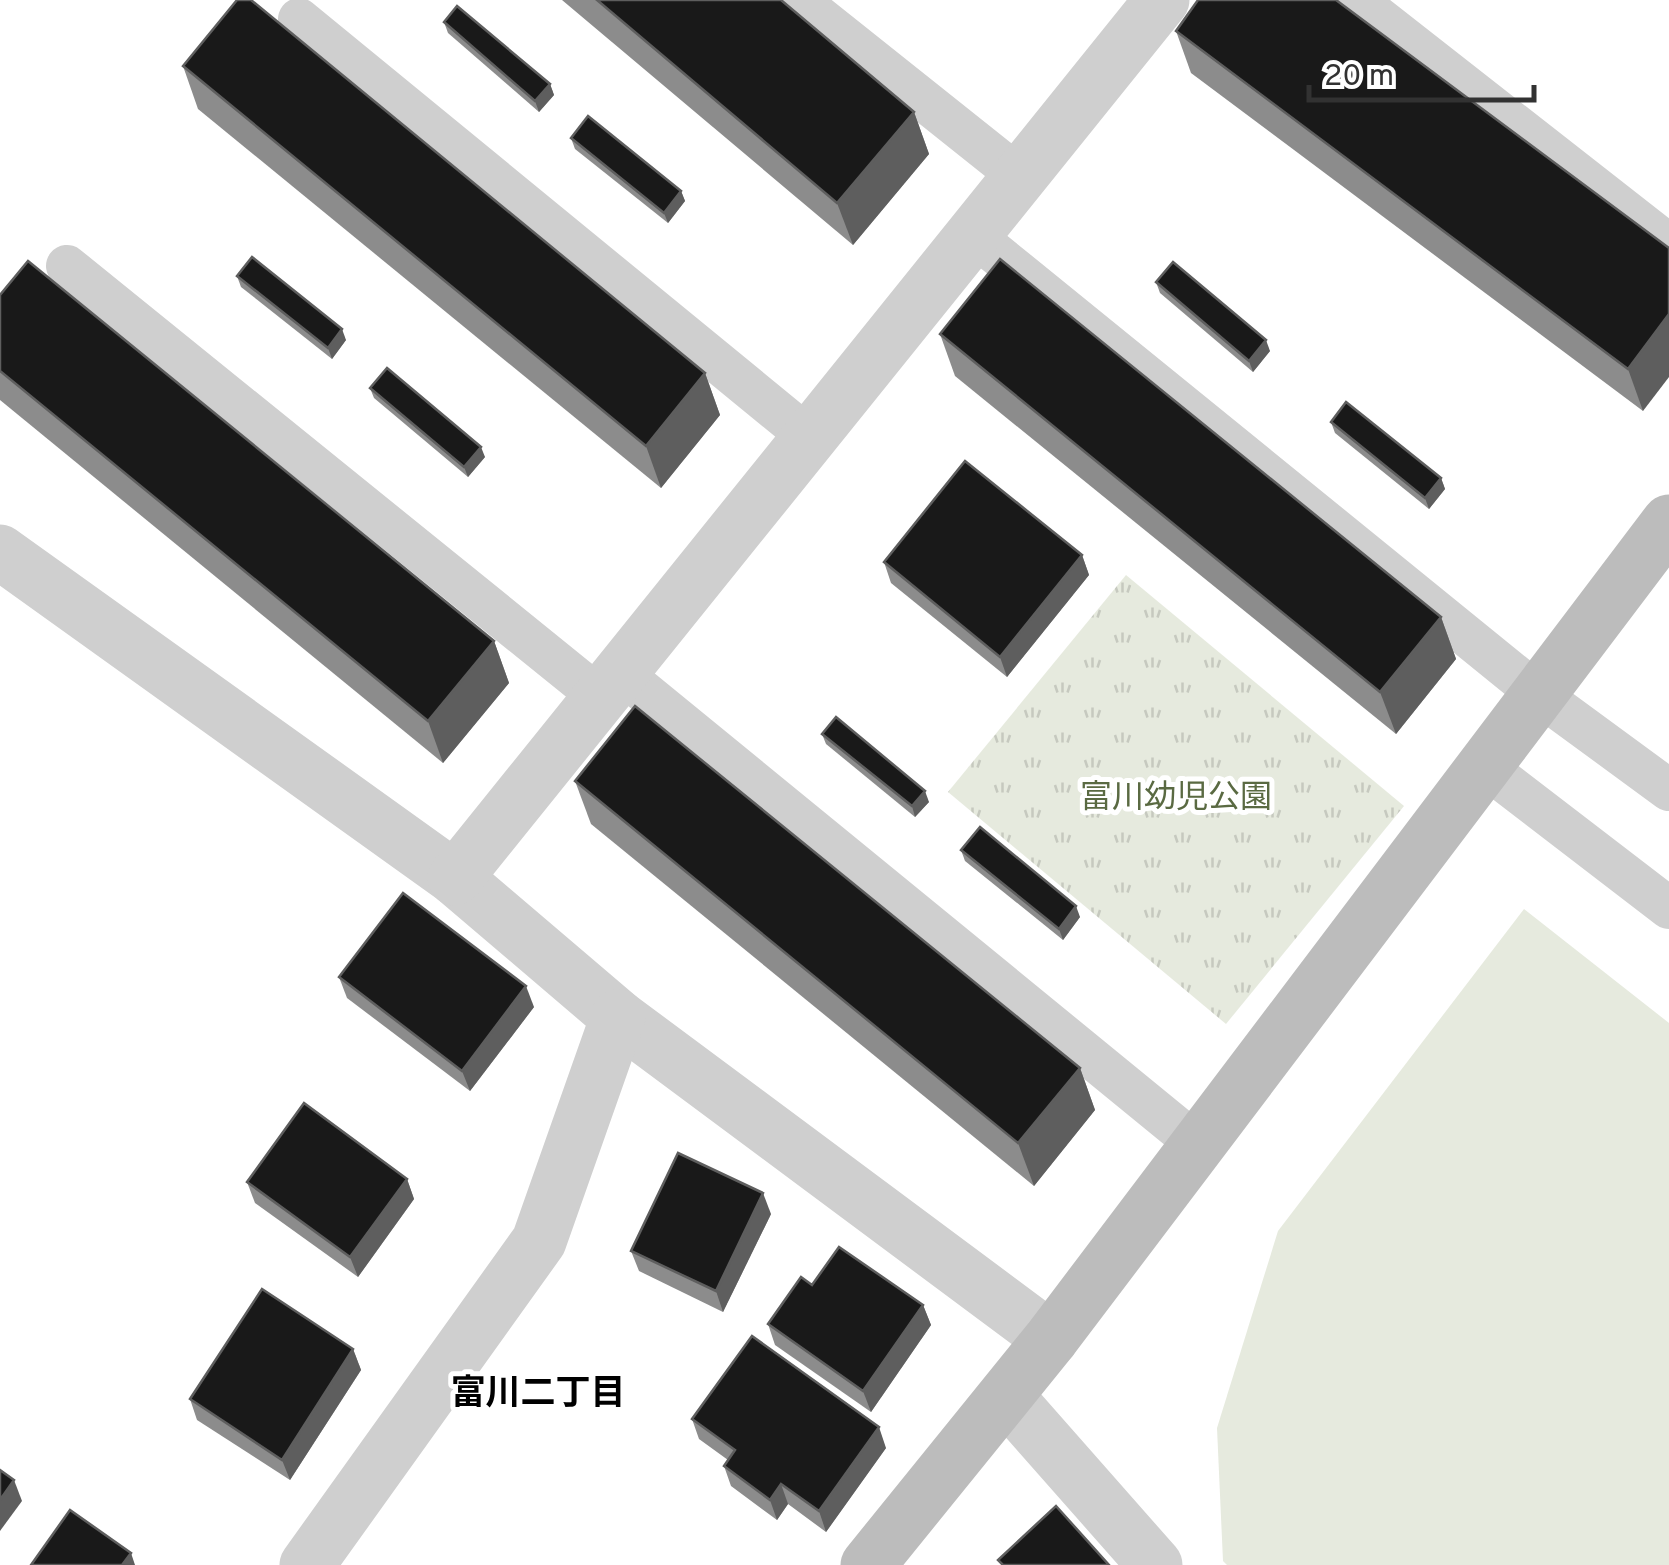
<svg xmlns="http://www.w3.org/2000/svg" width="1669" height="1565" viewBox="0 0 1669 1565" font-family="Overpass,'Noto Sans JP',sans-serif">
	<style>
		.grass { fill: #e6eade }
		.park { fill: url(#park-tufts) }
		.lines { fill: none; stroke-linecap: round; stroke-linejoin: round }
		.lane { stroke: #cfcfcf; stroke-width: 42 }
		.street { stroke: #cfcfcf; stroke-width: 55 }
		.secondary { stroke: #bcbcbc; stroke-width: 55 }
		.wall { fill: #8c8c8c }
		.shaded-wall { fill: #5e5e5e }
		.building { fill: #191919; stroke: #5e5e5e; stroke-width: 2.5 }
		.labels { text-anchor: middle; dominant-baseline: central; stroke-width: 10; stroke-linejoin: round; paint-order: stroke }
		.park-label { font-size: 32px; fill: #5a6a42; stroke: #fff }
		.neighbourhood-label { font-size: 35px; font-weight: bold; fill: #000; stroke: #fff }
	</style>
	<defs>
		<pattern id="park-tufts" width="24" height="20" patternUnits="userSpaceOnUse" patternTransform="scale(2.5)"><rect width="24" height="20" fill="#e6eade"/><path d="M3 7l-1-3M5 7V3M7 7l1-3M15 17l-1-3M17 17v-4M19 17l1-3" fill="none" stroke="#c6c9bf"/></pattern>
	</defs>
	<rect width="100%" height="100%" fill="#fff"/>
	<path class="grass" d="M1524,909l145,114v542h-442l-4,-4 -6,-133 61,-197z"/>
	<path class="park" d="M1126,575l278,231 -178,218 -278,-232z"/>
	<g class="lines">
		<g class="lane">
			<path d="M798,0l222,177"/>
			<path d="M1356,0l313,245"/>
			<path d="M299,19l511,419"/>
			<path d="M973,235l565,459 131,96"/>
			<path d="M67,266l534,432"/>
			<path d="M621,673l577,472"/>
			<path d="M1484,766l185,142"/>
		</g>
		<g class="street">
			<path d="M0,552l455,326 163,139 433,322"/>
			<path d="M455,878l707,-878"/>
			<path d="M1006,1396l149,169"/>
			<path d="M307,1565l232,-324 79,-224"/>
		</g>
		<path class="secondary" d="M868,1565l183,-226 618,-817"/>
	</g>
	<g class="wall">
		<path d="M562,0h219l133,112 15,42 -76,91z"/>
		<path d="M444,22l106,62 4,11 -15,17 -91,-79z"/>
		<path d="M1176,31l493,217 -26,163 -452,-338z"/>
		<path d="M183,66l522,307 15,42 -59,73 -463,-379z"/>
		<path d="M571,138l110,53 4,10 -17,22 -93,-74z"/>
		<path d="M237,276l109,64 -14,19 -91,-72z"/>
		<path d="M1156,282l114,69 -17,21 -93,-79z"/>
		<path d="M0,295l494,346 15,42 -66,80 -443,-363z"/>
		<path d="M940,334l501,283 15,42 -60,75 -441,-358z"/>
		<path d="M370,388l115,69 -17,20 -94,-79z"/>
		<path d="M1331,422l110,56 4,11 -16,20 -94,-76z"/>
		<path d="M1082,555l7,20 -82,102 -116,-94 -7,-21z"/>
		<path d="M822,734l107,68 -14,15 -89,-73z"/>
		<path d="M575,781l505,287 15,42 -61,76 -443,-362z"/>
		<path d="M961,850l119,67 -17,23 -98,-79z"/>
		<path d="M339,977l195,30 -64,84 -123,-93z"/>
		<path d="M407,1179l7,20 -56,78 -103,-74 -8,-21z"/>
		<path d="M771,1214l-48,98 -84,-41 -8,-20z"/>
		<path d="M812,1285l111,20 8,20 -60,87 -96,-67 -7,-21z"/>
		<path d="M353,1349l8,21 -71,110 -93,-60 -7,-21z"/>
		<path d="M692,1419l194,29 -60,84 -38,-28 -11,16 -46,-34 -7,-20 4,-6 -29,-21z"/>
	</g>
	<g class="shaded-wall">
		<path d="M550,84l4,11 -15,17 -4,-11z"/>
		<path d="M914,112l15,42 -76,91 -16,-42z"/>
		<path d="M681,191l4,10 -17,22 -4,-10z"/>
		<path d="M1669,314v63l-26,34 -15,-42z"/>
		<path d="M342,329l4,11 -14,19 -4,-11z"/>
		<path d="M1266,340l4,11 -17,21 -4,-11z"/>
		<path d="M705,373l15,42 -59,73 -15,-42z"/>
		<path d="M481,447l4,10 -17,20 -4,-10z"/>
		<path d="M1441,478l4,11 -16,20 -4,-11z"/>
		<path d="M1082,555l7,20 -82,102 -7,-20z"/>
		<path d="M1441,617l15,42 -60,75 -16,-42z"/>
		<path d="M494,641l15,42 -66,80 -15,-42z"/>
		<path d="M925,791l4,11 -14,15 -3,-11z"/>
		<path d="M1076,906l4,11 -17,23 -4,-11z"/>
		<path d="M526,986l8,21 -64,84 -8,-20z"/>
		<path d="M1080,1068l15,42 -61,76 -16,-43z"/>
		<path d="M407,1179l7,20 -56,78 -8,-20z"/>
		<path d="M763,1193l8,21 -48,98 -7,-21z"/>
		<path d="M923,1305l8,20 -60,87 -8,-21z"/>
		<path d="M353,1349l8,21 -71,110 -8,-20z"/>
		<path d="M879,1427l7,21 -60,84 -7,-21z"/>
		<path d="M14,1480l8,21 -22,30v-31z"/>
		<path d="M781,1484l7,20 -11,16 -7,-20z"/>
		<path d="M131,1553l4,12h-13z"/>
	</g>
	<g class="building">
		<path d="M237,0h14l454,373 -59,73 -463,-380z"/>
		<path d="M597,0h184l133,112 -77,91z"/>
		<path d="M1198,0h138l333,248v66l-41,55 -452,-338z"/>
		<path d="M457,6l93,78 -15,17 -91,-79z"/>
		<path d="M588,116l93,75 -17,22 -93,-75z"/>
		<path d="M252,257l90,72 -14,19 -91,-72z"/>
		<path d="M1000,259l441,358 -61,75 -440,-358z"/>
		<path d="M28,261l466,380 -66,80 -428,-350v-76z"/>
		<path d="M1173,262l93,78 -17,21 -93,-79z"/>
		<path d="M387,368l94,79 -17,20 -94,-79z"/>
		<path d="M1346,402l95,76 -16,20 -94,-76z"/>
		<path d="M965,461l117,94 -82,102 -116,-95z"/>
		<path d="M635,706l445,362 -62,75 -443,-362z"/>
		<path d="M836,717l89,74 -13,15 -90,-72z"/>
		<path d="M980,827l96,79 -17,23 -98,-79z"/>
		<path d="M403,893l123,93 -64,85 -123,-94z"/>
		<path d="M304,1103l103,76 -57,78 -103,-75z"/>
		<path d="M678,1153l85,40 -47,98 -85,-40z"/>
		<path d="M839,1247l84,58 -60,86 -95,-67 33,-47 11,8z"/>
		<path d="M262,1289l91,60 -71,111 -92,-61z"/>
		<path d="M752,1336l127,91 -60,84 -38,-27 -11,16 -46,-34 11,-16 -43,-31z"/>
		<path d="M0,1470l14,10 -14,20z"/>
		<path d="M1056,1506l53,59h-106l-5,-5z"/>
		<path d="M70,1510l61,43 -9,12h-91z"/>
	</g>
	<g class="labels">
		<g class="park-label">
			<text x="1176" y="799">富川幼児公園</text>
		</g>
		<g class="neighbourhood-label">
			<text x="538" y="1395">富川二丁目</text>
		</g>
	</g>
	<path d="M1309 85v15h225v-15" fill="none" stroke="#323232" stroke-width="5"/>
	<text x="1324" y="85" font-size="30" fill="#323232" stroke="#ffffff" stroke-width="8" paint-order="stroke">20 m</text>
</svg>
